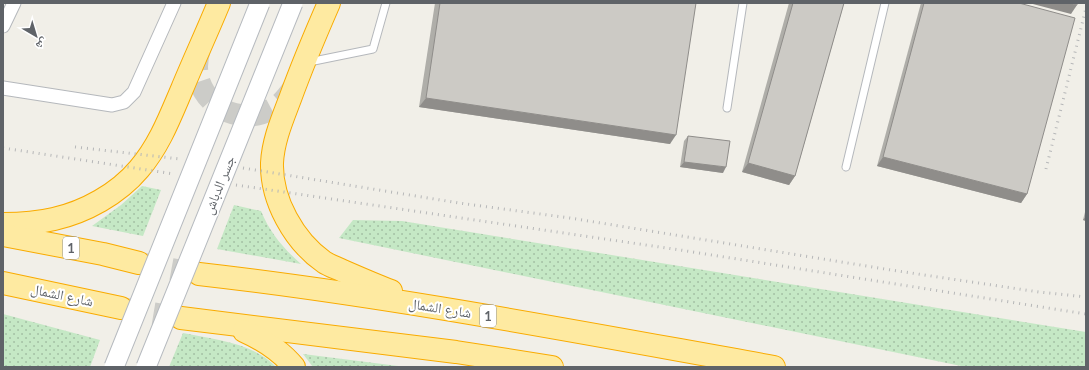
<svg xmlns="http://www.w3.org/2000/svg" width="1089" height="370" viewBox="0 0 1089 370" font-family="Lato,'Noto Naskh Arabic',sans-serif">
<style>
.grass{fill:url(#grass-dots)}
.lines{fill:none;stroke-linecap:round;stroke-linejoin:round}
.trunk-tunnel{stroke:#ccccc8;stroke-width:22;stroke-dasharray:22 11;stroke-linecap:butt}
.service-casing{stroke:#b5b8bc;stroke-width:9}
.minor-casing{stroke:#b5b8bc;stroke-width:15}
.trunk-casing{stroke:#f9ab00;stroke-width:24}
.service{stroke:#fff;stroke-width:7}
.minor{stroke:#fff;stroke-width:13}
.trunk{stroke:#feeaa1;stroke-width:22}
.rail{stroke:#b6b7b8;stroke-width:3;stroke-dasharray:1 5;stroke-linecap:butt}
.secondary-bridge-casing{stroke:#b6babf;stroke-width:21;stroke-linecap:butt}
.secondary-bridge{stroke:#fff;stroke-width:19}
.wall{fill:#afaea9}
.shaded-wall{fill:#8f8d8a}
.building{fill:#cccac5;stroke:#8f8d8a}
.labels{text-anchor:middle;stroke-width:4;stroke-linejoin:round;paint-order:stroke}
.shield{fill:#fff;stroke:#8f9295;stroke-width:1}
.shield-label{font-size:13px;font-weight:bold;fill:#5f6368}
.street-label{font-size:14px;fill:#5f6368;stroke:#fff}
</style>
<defs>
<pattern id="grass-dots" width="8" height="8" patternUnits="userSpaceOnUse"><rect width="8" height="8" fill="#c5e8c5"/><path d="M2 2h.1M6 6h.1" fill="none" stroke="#a3c0a4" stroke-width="1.8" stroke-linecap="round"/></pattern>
</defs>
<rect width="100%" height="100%" fill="#f1efe8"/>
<g class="grass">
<path d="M 142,186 L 161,190 L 143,236 L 92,226 L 121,205 Z"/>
<path d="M 234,205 L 261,211 C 270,233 284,249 301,264 L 217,249 Z"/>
<path d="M 353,220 L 402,221 L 1086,332 L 1086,367 L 966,367 L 339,238 Z"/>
<path d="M 3,314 L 100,340 L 90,367 L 3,367 Z"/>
<path d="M 183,333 C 215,340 252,342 276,367 L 169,367 Z"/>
<path d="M 303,354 L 406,367 L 313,367 Z"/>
</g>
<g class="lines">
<g class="trunk-tunnel">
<path d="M 200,49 C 184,96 236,134 277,106 C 284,101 290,93 295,85"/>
<path d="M 139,263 L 199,274"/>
<path d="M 121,308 L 181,318"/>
</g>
<defs>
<g id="service">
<path d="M 309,62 L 373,49 L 386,3"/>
<path d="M 727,108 L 743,3"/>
<path d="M 846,167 L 885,3"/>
</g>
<g id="minor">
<path d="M 3,26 L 14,3"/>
<path d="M 3,88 L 112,105 L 124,102 L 134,92 L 174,3"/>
</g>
<g id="trunk">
<path d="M 329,3 C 315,35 302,66 290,99 C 282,120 273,141 272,163 C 271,200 294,241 324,262 C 330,266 337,268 343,271 C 359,278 375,285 391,291"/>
<path d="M 3,224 C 20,224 37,223 54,219 C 85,212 118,194 139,169 C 159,146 170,117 182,89 C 194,60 207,32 219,3"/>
<path d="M 3,235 L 103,254 L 139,263"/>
<path d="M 199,274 C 392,296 583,333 774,367"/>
<path d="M 3,283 L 121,308"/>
<path d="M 181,318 L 456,352 L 552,367"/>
<path d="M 244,331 C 264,340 280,350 294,367"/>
</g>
</defs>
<use href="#service" class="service-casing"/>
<use href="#minor" class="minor-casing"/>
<use href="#trunk" class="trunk-casing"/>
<use href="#service" class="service"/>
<use href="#minor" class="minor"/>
<use href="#trunk" class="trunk"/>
<g class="rail">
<path d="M 75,147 L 180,159"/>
<path d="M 3,148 L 174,174"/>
<path d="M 243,168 L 459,203 L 570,218 L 891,270 L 1039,292 L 1086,297"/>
<path d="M 1046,169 L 1086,8"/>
<path d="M 236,185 L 680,250 L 1086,314"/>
</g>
<defs>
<g id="secondary-bridge">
<path d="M 114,367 L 260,3"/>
<path d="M 146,367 L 293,3"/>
</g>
</defs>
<use href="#secondary-bridge" class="secondary-bridge-casing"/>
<use href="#secondary-bridge" class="secondary-bridge"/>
</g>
<g class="wall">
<path d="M 435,3 L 696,3 L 670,144 L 419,107 Z"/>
<path d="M 789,3 L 844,3 L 795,176 L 789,185 L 742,172 Z"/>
<path d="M 921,3 L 1019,3 L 1027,194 L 1021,203 L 877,166 Z"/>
<path d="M 688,136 L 723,173 L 680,167 L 684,141 Z"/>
<path d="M 1086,208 L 1086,221 L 1083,220 Z"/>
</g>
<g class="shaded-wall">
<path d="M 1029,3 L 1069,3 L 1077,5 L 1071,14 Z"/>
<path d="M 426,98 L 676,135 L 670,144 L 419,107 Z"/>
<path d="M 883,157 L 1027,194 L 1021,203 L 877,166 Z"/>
<path d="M 684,162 L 726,167 L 723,173 L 680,167 Z"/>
<path d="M 748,163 L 795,176 L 789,185 L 742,172 Z"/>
<path d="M 1086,216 L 1086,221 L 1083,220 Z"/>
</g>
<g class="building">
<path d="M 440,3 L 696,3 L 676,135 L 426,98 Z"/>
<path d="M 793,3 L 844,3 L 795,176 L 748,163 Z"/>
<path d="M 924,3 L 1019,3 L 1075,18 L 1027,194 L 883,157 Z"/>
<path d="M 1069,3 L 1077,3 L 1077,5 Z"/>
<path d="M 688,136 L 730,141 L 726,167 L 684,162 Z"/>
</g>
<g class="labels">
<g class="shield">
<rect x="63" y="237" width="16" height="22" rx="3"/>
<rect x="480" y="305" width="16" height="22" rx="3"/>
</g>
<g class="shield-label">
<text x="71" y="253">1</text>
<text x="488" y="321">1</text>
</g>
<g class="street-label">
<text transform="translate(219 185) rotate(-68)" y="5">جسر الدباش</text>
<text transform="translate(62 295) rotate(12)" y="5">شارع الشمال</text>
<text transform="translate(440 308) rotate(9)" y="5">شارع الشمال</text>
</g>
</g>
<rect width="1089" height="370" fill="none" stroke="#5f6368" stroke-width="8"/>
<g transform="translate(36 36) rotate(142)" stroke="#ffffff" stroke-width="3" paint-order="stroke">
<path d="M0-3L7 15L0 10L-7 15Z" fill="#5f6368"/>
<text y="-6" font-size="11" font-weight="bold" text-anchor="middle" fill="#5f6368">ش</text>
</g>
</svg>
